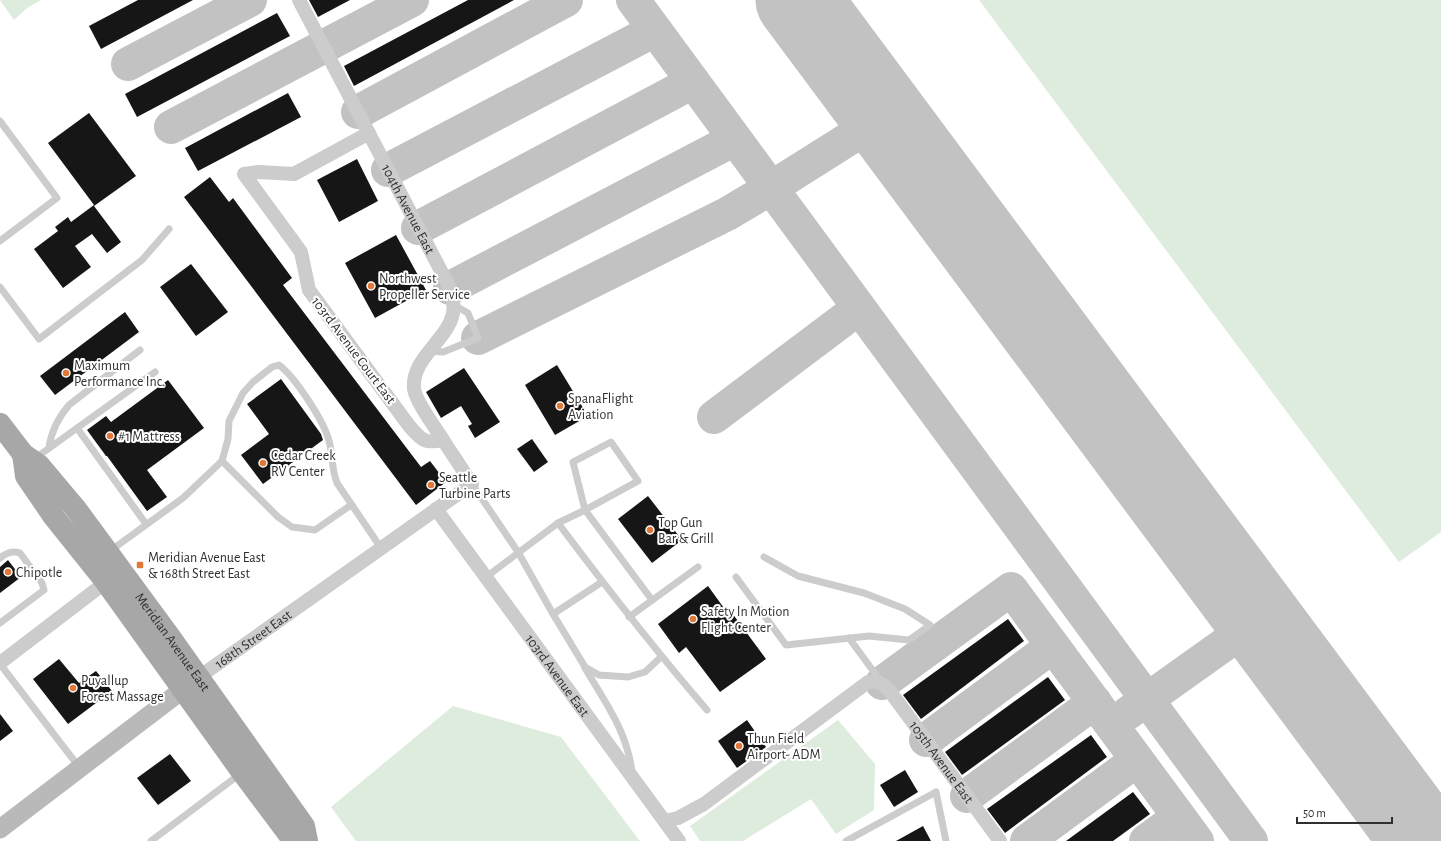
<svg xmlns="http://www.w3.org/2000/svg" width="1441" height="841" viewBox="0 0 1441 841" font-family="'Alegreya Sans',sans-serif">
<style>
.green{fill:#deecdd}
.lines{fill:none;stroke-linecap:round;stroke-linejoin:round}
.taxiway{stroke:#c2c2c2;stroke-width:34}
.runway{stroke:#c2c2c2;stroke-width:85}
.building{fill:#161616}
.lane{stroke:#ccc;stroke-width:7}
.street{stroke:#ccc;stroke-width:14}
.secondary{stroke:#b9b9b9;stroke-width:19}
.primary{stroke:#a7a7a7;stroke-width:22}
.poi-dot{fill:#e07837;stroke:#fff;stroke-width:1.5}
.labels{text-anchor:middle;stroke-width:4;stroke-linejoin:round;paint-order:stroke}
.street-label{font-size:14px;fill:#2f2f2f;stroke:#fff}
.poi-label{font-size:14px;fill:#2f2f2f;stroke:#fff;text-anchor:start}
</style>
<rect width="100%" height="100%" fill="#fff"/>
<g class="green">
<path d="M 0,0 L 41,0 L 27,8 L 14,20 Z"/>
<path d="M 979,0 L 1441,0 L 1441,532 L 1399,562 Z"/>
<path d="M 453,706 L 561,737 L 640,841 L 356,841 L 331,807 Z"/>
<path d="M 838,720 L 875,764 L 874,810 L 836,834 L 811,799 L 743,841 L 700,841 L 690,826 Z"/>
</g>
<g class="lines">
<g class="taxiway">
<path d="M 633,0 L 1251,841"/>
<path d="M 128,64 L 250,0"/>
<path d="M 358,112 L 566,0"/>
<path d="M 171,127 L 412,0"/>
<path d="M 388,170 L 655,30"/>
<path d="M 418,228 L 693,82"/>
<path d="M 450,288 L 735,139"/>
<path d="M 478,338 L 727,214 L 771,188 L 885,116"/>
<path d="M 714,417 L 859,308"/>
<path d="M 882,683 L 1011,589 L 1197,841"/>
<path d="M 1128,713 L 1260,619"/>
<path d="M 926,740 L 1053,646"/>
<path d="M 967,796 L 1095,702"/>
<path d="M 1027,841 L 1137,760"/>
<path d="M 1146,841 L 1179,817"/>
</g>
<path class="runway" d="M 798,0 L 1424,841"/>
</g>
<g class="building">
<path d="M 138,0 L 193,0 L 101,49 L 89,26 Z"/>
<path d="M 309,0 L 350,0 L 318,17 Z"/>
<path d="M 468,0 L 514,0 L 354,86 L 344,66 Z"/>
<path d="M 277,13 L 290,36 L 137,117 L 125,94 Z"/>
<path d="M 288,93 L 301,117 L 198,171 L 185,148 Z"/>
<path d="M 89,113 L 136,176 L 94,206 L 121,242 L 107,253 L 92,234 L 75,246 L 91,267 L 63,288 L 34,249 L 58,231 L 55,227 L 68,217 L 71,222 L 94,205 L 48,143 Z"/>
<path d="M 357,159 L 378,201 L 339,222 L 317,180 Z"/>
<path d="M 210,177 L 229,202 L 233,198 L 292,278 L 283,285 L 421,467 L 430,461 L 446,482 L 416,505 L 184,197 Z"/>
<path d="M 396,235 L 426,290 L 375,318 L 345,263 Z"/>
<path d="M 191,264 L 228,312 L 196,336 L 160,287 Z"/>
<path d="M 125,312 L 139,332 L 55,395 L 40,376 Z"/>
<path d="M 557,365 L 588,416 L 555,435 L 525,385 Z"/>
<path d="M 464,368 L 500,422 L 475,438 L 468,426 L 472,424 L 461,406 L 441,418 L 426,392 Z"/>
<path d="M 281,379 L 321,434 L 323,440 L 263,484 L 241,455 L 269,434 L 247,404 Z"/>
<path d="M 168,380 L 204,428 L 147,470 L 167,497 L 147,511 L 107,456 L 106,456 L 87,430 L 106,416 L 111,422 Z"/>
<path d="M 532,439 L 548,462 L 534,472 L 517,449 Z"/>
<path d="M 648,496 L 682,540 L 652,563 L 618,519 Z"/>
<path d="M 8,560 L 21,577 L 0,593 L 0,567 Z"/>
<path d="M 708,586 L 729,615 L 732,613 L 766,659 L 720,692 L 686,647 L 679,653 L 658,624 Z"/>
<path d="M 1008,619 L 1024,641 L 921,719 L 903,695 Z"/>
<path d="M 59,659 L 79,683 L 96,671 L 112,691 L 68,724 L 33,679 Z"/>
<path d="M 1048,677 L 1065,700 L 962,775 L 945,752 Z"/>
<path d="M 0,714 L 13,731 L 0,741 Z"/>
<path d="M 747,720 L 766,747 L 737,768 L 718,741 Z"/>
<path d="M 1091,735 L 1107,757 L 1005,833 L 987,809 Z"/>
<path d="M 170,754 L 191,781 L 158,805 L 137,778 Z"/>
<path d="M 905,770 L 918,792 L 894,807 L 880,785 Z"/>
<path d="M 1133,792 L 1150,814 L 1113,841 L 1066,841 Z"/>
<path d="M 923,826 L 931,841 L 896,841 Z"/>
</g>
<g class="lines">
<g class="lane">
<path d="M 0,121 L 57,198 L 0,241"/>
<path d="M 0,287 L 39,339 L 142,260 L 169,229"/>
<path d="M 430,351 L 443,352 L 478,338 L 468,313 L 454,305"/>
<path d="M 77,428 L 146,524"/>
<path d="M 49,448 C 51,431 58,418 69,405 L 140,350"/>
<path d="M 34,459 L 155,372"/>
<path d="M 222,461 L 278,517 L 292,527 L 315,530 L 351,505"/>
<path d="M 472,484 L 518,552 L 553,614 L 602,582"/>
<path d="M 558,523 C 606,587 655,650 707,710"/>
<path d="M 110,551 L 183,498 L 222,461 L 228,439 L 229,421 L 243,393 L 253,382 L 272,367 L 279,365 C 295,377 324,421 329,441 C 333,455 331,467 337,483 L 381,548"/>
<path d="M 0,558 C 6,553 12,550 20,553 L 42,583 L 44,590 L 0,623"/>
<path d="M 486,577 L 558,523 L 585,510 L 573,462 L 611,442 L 638,481 L 585,510 L 652,600"/>
<path d="M 736,577 L 786,645 L 869,636 L 909,640 L 930,625 L 905,609 L 864,593 L 798,576 L 764,557"/>
<path d="M 553,614 L 585,667 L 599,675 L 628,677 L 645,672 L 661,657"/>
<path d="M 629,617 L 698,567"/>
<path d="M 849,638 L 882,683"/>
<path d="M 0,664 L 79,767"/>
<path d="M 585,668 C 605,702 627,731 632,772"/>
<path d="M 151,841 L 240,774"/>
<path d="M 846,841 L 936,792 L 946,841"/>
</g>
<g class="street">
<path id="s1" d="M 299,0 L 450,288 C 452,296 455,305 453,313 C 448,340 411,358 414,389 C 416,402 435,427 443,440"/>
<path id="s2" d="M 436,509 L 679,841"/>
<path d="M 0,663 L 106,582"/>
<path id="s3" d="M 199,677 L 472,484 L 443,440 C 424,444 422,440 410,427 L 309,290 L 301,252 L 244,174 L 259,172 L 294,174 L 369,133"/>
<path id="s4" d="M 665,821 L 678,818 L 704,804 L 868,682 C 878,681 882,683 889,690 L 1000,841"/>
</g>
<path class="secondary" d="M 0,829 L 194,681"/>
<g class="primary">
<path id="s5" d="M 0,424 L 23,454 L 39,465 L 76,509 L 170,637 L 304,826 L 307,841"/>
<path d="M 23,454 L 26,476 L 54,517 L 106,582 L 242,772 L 290,836 L 300,841"/>
</g>
</g>
<g class="poi-dot">
<circle cx="371" cy="286" r="4"/>
<circle cx="66" cy="373" r="4"/>
<circle cx="560" cy="406" r="4"/>
<circle cx="110" cy="436" r="4"/>
<circle cx="263" cy="463" r="4"/>
<circle cx="431" cy="485" r="4"/>
<circle cx="650" cy="530" r="4"/>
<rect x="136" y="561" width="8" height="8" rx="2"/>
<circle cx="8" cy="572" r="4"/>
<circle cx="693" cy="619" r="4"/>
<circle cx="73" cy="688" r="4"/>
<circle cx="739" cy="746" r="4"/>
</g>
<g class="labels">
<g class="street-label">
<text dy="5" stroke="none"><textPath href="#s1" startOffset="236">104th Avenue East</textPath></text>
<text transform="translate(354 350) rotate(53)" y="5">103rd Avenue Court East</text>
<text dy="5" stroke="none"><textPath href="#s3" startOffset="66">168th Street East</textPath></text>
<text dy="5" stroke="none"><textPath href="#s5" startOffset="279">Meridian Avenue East</textPath></text>
<text dy="5" stroke="none"><textPath href="#s2" startOffset="206">103rd Avenue East</textPath></text>
<text dy="5" stroke="none"><textPath href="#s4" startOffset="360">105th Avenue East</textPath></text>
</g>
<g class="poi-label">
<text x="379" y="283">Northwest<tspan x="379" dy="16">Propeller Service</tspan></text>
<text x="74" y="370">Maximum<tspan x="74" dy="16">Performance Inc.</tspan></text>
<text x="568" y="403">SpanaFlight<tspan x="568" dy="16">Aviation</tspan></text>
<text x="118" y="441">#1 Mattress</text>
<text x="271" y="460">Cedar Creek<tspan x="271" dy="16">RV Center</tspan></text>
<text x="439" y="482">Seattle<tspan x="439" dy="16">Turbine Parts</tspan></text>
<text x="658" y="527">Top Gun<tspan x="658" dy="16">Bar &amp; Grill</tspan></text>
<text x="148" y="562">Meridian Avenue East<tspan x="148" dy="16">&amp; 168th Street East</tspan></text>
<text x="16" y="577">Chipotle</text>
<text x="701" y="616">Safety In Motion<tspan x="701" dy="16">Flight Center</tspan></text>
<text x="81" y="685">Puyallup<tspan x="81" dy="16">Forest Massage</tspan></text>
<text x="747" y="743">Thun Field<tspan x="747" dy="16">Airport- ADM</tspan></text>
</g>
</g>
<path d="M1297 817v6h95v-6" fill="none" stroke="#2f2f2f" stroke-width="2"/>
<text x="1303" y="817" font-size="12" fill="#2f2f2f" stroke="#ffffff" stroke-width="3" paint-order="stroke">50 m</text>
</svg>
